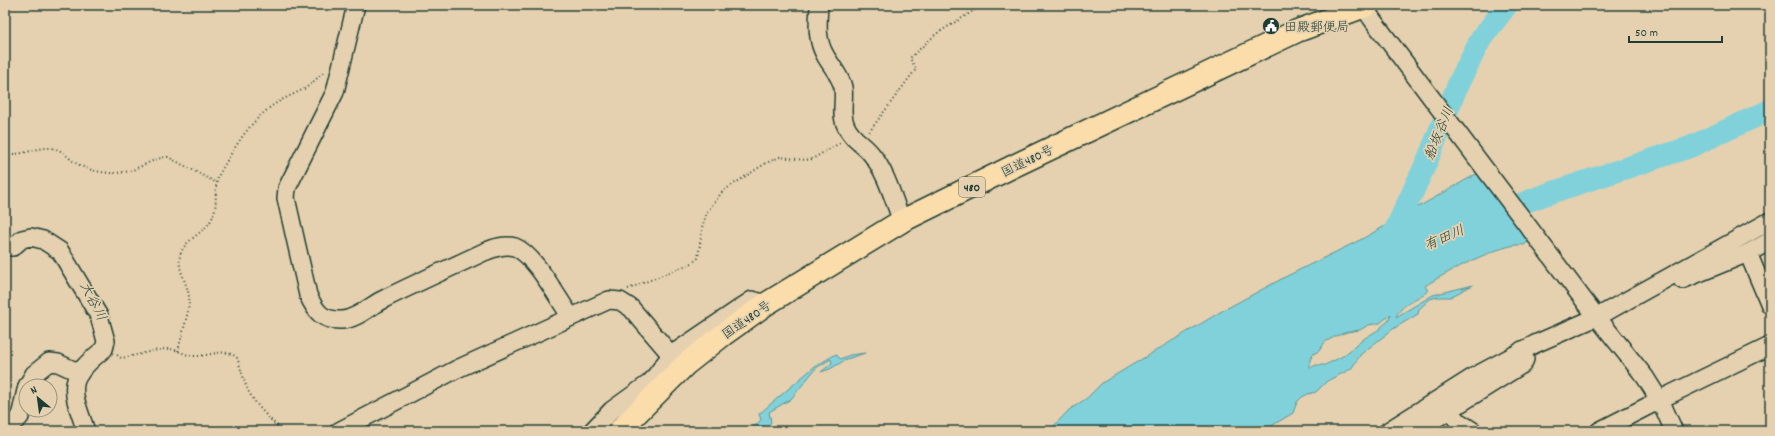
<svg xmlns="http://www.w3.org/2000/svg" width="1775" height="436" viewBox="0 0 1775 436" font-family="Dekko,'Klee One',sans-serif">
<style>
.water{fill:#81d1db;stroke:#5a9698;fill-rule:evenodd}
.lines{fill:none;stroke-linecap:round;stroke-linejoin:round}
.river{stroke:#81d1db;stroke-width:22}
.minor-casing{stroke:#1f3d34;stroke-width:20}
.highway-casing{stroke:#1f3d34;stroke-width:25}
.path{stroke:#1f3d34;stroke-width:2;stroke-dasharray:1 3;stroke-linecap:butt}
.minor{stroke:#e5d1af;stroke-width:17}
.highway{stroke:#faddab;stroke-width:22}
.labels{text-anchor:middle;stroke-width:3.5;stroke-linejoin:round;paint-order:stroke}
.shield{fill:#e5d1af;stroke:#5a6959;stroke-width:1}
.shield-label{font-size:12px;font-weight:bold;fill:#1f3d34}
.poi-label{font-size:13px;fill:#1f3d34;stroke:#e5d1af;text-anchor:start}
.street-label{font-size:13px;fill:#1f3d34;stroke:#e5d1af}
.water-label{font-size:14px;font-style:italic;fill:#24443c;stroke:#e5d1af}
</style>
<rect width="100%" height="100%" fill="#e5d1af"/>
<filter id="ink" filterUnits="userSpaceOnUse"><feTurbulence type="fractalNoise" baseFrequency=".025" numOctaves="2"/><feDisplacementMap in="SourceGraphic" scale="8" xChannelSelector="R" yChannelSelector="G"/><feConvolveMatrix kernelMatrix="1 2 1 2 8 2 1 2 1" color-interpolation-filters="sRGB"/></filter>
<g filter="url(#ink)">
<g class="water">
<path d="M 1485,169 L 1536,236 L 1524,245 C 1505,241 1441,275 1425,286 L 1428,291 C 1417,299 1400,305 1396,317 L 1433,295 L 1473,285 L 1450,297 L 1437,297 L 1430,299 L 1419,309 L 1418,314 L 1393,329 L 1361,354 L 1351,369 L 1327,381 L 1316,392 L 1308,394 L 1302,397 L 1297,402 L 1293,413 L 1263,431 L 1049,431 L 1069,410 L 1087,398 L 1102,383 L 1222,311 L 1287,276 L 1362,239 ZM 1391,314 L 1389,320 L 1378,330 L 1365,338 L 1343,356 L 1325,365 L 1316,365 L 1310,368 L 1310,360 L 1313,354 L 1319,351 L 1325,342 L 1336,336 L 1347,332 L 1360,330 L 1368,325 L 1380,323 Z"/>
<path d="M 865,353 L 847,359 L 830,369 L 821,372 L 832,363 L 831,359 L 816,368 L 791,399 L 769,412 L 771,422 L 766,431 L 749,431 L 761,420 L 759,414 L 814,367 L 836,354 L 840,359 L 850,355 Z"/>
</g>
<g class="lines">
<g class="river">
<path d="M 1494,214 L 1547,194 L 1690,147 L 1770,110"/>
<path d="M 1389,243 L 1428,159 L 1459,82 L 1481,39 L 1507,5"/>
</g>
<defs>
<g id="minor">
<path d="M 356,5 L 335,92 L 287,188 L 286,198 L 308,295 C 316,312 322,321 342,320 C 357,319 370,306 382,300 C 416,283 450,268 484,252 C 494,248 505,244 515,247 C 535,255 558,299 571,317"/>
<path d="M 819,5 C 818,23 816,39 825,55 C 831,66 840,75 843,87 C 845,100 840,115 846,126 C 851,139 864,144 872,155 C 887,174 893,199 902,221"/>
<path d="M 1364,7 L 1372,19 L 1589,307 L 1645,377 L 1662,404 L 1674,431"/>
<path d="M 5,247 L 13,247 L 22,239 L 31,237 L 43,240 L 60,251 L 99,316 L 106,341 L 104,349 C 65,380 71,388 86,431"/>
<path d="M 1748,253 L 1770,241"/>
<path d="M 1682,280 L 1748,253 L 1770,305"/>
<path d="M 671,355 L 752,300 L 766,304"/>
<path d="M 27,386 L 34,374 L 49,362 L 58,363 L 80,373"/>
<path d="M 1667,396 L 1770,346"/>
<path d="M 1449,411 L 1459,422 L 1473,431"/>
<path d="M 5,429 L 20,417 L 26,390"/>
<path d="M 339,431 L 457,369 L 609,300 L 620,301 L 631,308 L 671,355 L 651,382 L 655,394"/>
<path d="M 592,431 L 612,410 L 651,382"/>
<path d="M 1388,431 L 1475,376 L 1535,344 L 1597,317 L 1770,221"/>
<path d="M 1416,431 L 1523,364 L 1525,359 L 1522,350"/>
<path d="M 1599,431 L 1652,404"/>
</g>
<path id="highway" d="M 619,431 L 686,364 L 724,334 L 766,304 L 902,221 L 1018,164 L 1297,31 L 1368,5"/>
</defs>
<use href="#minor" class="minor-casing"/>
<use href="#highway" class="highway-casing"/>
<g class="path">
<path d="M 869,132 L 916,69 L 910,58 L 936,34 L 983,5"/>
<path d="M 5,153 C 21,157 35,147 51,148 C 62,149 66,156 74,162 C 88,171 108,175 125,172 C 140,169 152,158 168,157 L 215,182"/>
<path d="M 628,289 L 692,263 L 698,258 L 703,224 L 707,212 L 723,191 L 766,163 L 780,157 L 805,160 L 812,159 L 840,143"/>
<path d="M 178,351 C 181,337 190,311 189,297 C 188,284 177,270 180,256 C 183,241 202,234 210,222 C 221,204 211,190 220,173 C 233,150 246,127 267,110 C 278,100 291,96 304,89 C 311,85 318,77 325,71"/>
<path d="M 117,355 L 121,358 C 136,356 152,350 166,349 C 177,348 184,356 196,356 C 210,356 226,347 237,358 C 241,368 243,379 247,388 C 252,401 272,423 284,431"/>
</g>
<use href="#minor" class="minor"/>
<use href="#highway" class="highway"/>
</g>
</g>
<defs>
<symbol id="civic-disc" viewBox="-11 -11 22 22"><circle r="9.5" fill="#1f3d34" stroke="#e5d1af"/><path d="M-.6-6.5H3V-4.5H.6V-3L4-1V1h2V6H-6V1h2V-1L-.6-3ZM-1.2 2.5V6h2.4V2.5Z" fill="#fff"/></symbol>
</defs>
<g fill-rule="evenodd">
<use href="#civic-disc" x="1261" y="16" width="20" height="20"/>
</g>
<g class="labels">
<rect class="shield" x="959" y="177" width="26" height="20" rx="3"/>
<g class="shield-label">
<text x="972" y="191">480</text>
</g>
<g class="poi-label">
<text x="1284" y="31">田殿郵便局</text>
</g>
<g class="street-label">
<text transform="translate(1027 160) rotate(-26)" y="5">国道480号</text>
<text transform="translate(746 319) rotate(-35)" y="5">国道480号</text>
</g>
<g class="water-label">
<text transform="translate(1438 133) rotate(-68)" y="5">船坂谷川</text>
<text transform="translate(1444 237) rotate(-24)" y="5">有田川</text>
<text transform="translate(94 301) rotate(63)" y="5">大谷川</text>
</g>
</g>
<rect width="1775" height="436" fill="none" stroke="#e5d1af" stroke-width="20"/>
<rect x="10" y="10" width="1755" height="416" fill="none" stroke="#1f3d34" stroke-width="1.5" filter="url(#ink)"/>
<g transform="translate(38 398) rotate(331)"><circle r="19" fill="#e5d1af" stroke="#96967e"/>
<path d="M0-3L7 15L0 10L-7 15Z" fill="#1f3d34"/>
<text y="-6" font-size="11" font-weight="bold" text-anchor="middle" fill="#1f3d34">N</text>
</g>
<path d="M1629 36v6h93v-6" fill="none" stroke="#1f3d34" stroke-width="2"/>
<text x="1635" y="36" font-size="12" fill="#1f3d34" stroke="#e5d1af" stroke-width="3" paint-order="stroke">50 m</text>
</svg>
